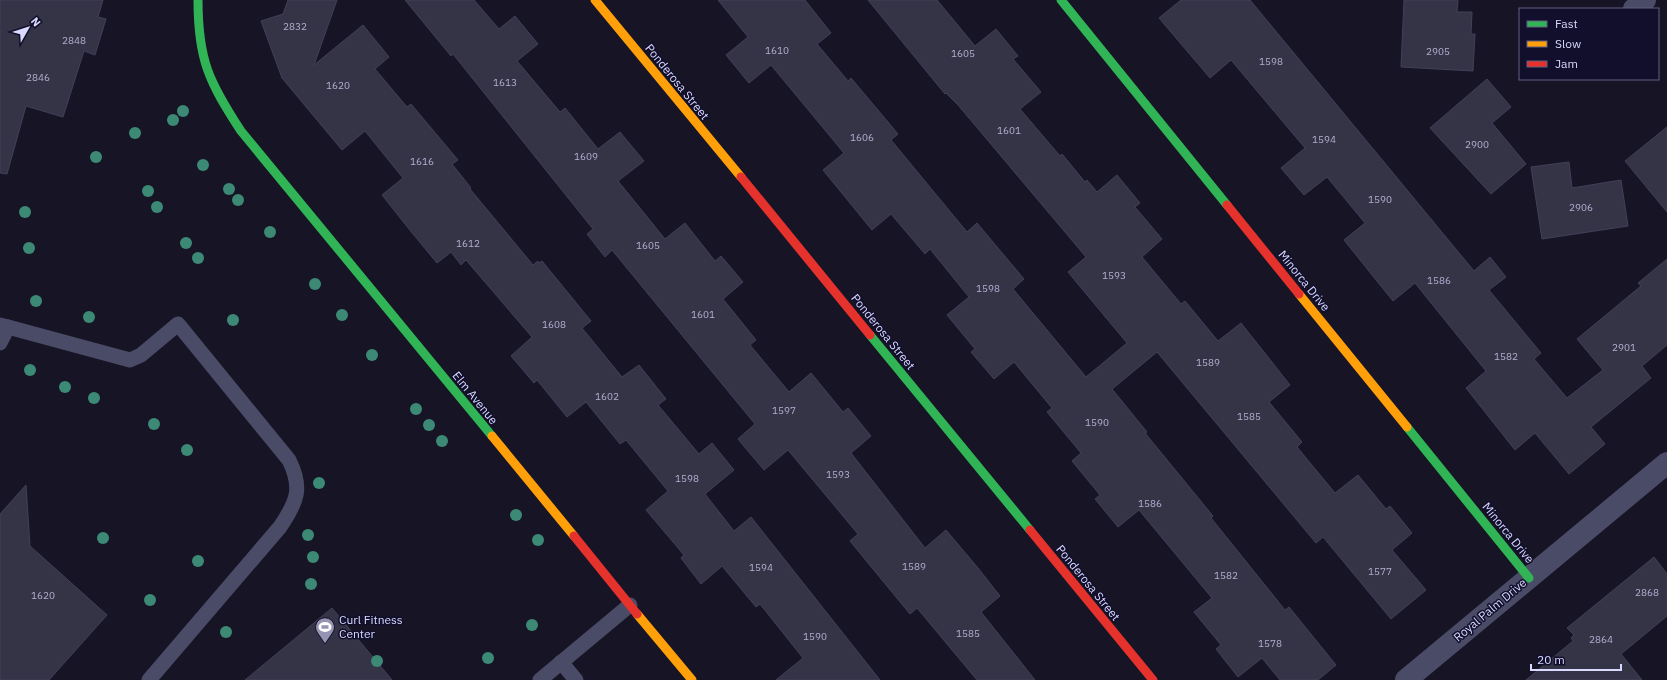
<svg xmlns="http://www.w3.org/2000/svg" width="1667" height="680" viewBox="0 0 1667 680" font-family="'IBM Plex Sans',sans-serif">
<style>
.building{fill:#353346;stroke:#424058}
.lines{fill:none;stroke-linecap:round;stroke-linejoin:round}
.lane{stroke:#4a4b66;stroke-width:15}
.street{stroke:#4a4b66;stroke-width:22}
.fast{stroke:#30b455;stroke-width:9}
.slow{stroke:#ff9f0a;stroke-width:9}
.jam{stroke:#e5322d;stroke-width:9}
.tree{fill:#3c8a76}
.labels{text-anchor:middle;stroke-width:3;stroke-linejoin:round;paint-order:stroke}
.number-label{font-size:10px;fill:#b1b0d1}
.street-label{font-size:12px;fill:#dad9ff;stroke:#110f2b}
.poi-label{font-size:12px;fill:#dad9ff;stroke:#110f2b;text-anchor:start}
</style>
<rect width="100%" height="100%" fill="#171525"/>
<g class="building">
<path d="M 0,0 L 103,0 L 98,17 L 106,19 L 95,55 L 84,51 L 63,117 L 26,106 L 7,174 L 0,173 Z"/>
<path d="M 288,0 L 337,0 L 314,65 L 363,25 L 389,57 L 375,69 L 407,107 L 411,104 L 458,160 L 452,164 L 471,188 L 470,189 L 533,265 L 538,261 L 539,263 L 542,261 L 591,321 L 582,328 L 622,377 L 639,365 L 666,399 L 658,405 L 699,454 L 712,443 L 734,470 L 705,494 L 734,531 L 751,517 L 880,680 L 776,680 L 803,658 L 760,604 L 756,607 L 722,566 L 701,584 L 681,558 L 684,555 L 646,510 L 668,491 L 626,440 L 620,444 L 586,402 L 567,417 L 537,380 L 534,383 L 511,356 L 532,337 L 466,260 L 461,265 L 451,252 L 437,263 L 413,234 L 382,195 L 403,178 L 365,131 L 342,150 L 282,78 L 261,21 L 283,14 Z"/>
<path d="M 405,0 L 474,0 L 499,29 L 515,16 L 538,44 L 517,61 L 560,112 L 565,108 L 598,149 L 620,132 L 644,161 L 618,181 L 665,239 L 685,223 L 715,261 L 721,256 L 743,282 L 723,299 L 756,340 L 750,345 L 789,392 L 811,373 L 843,412 L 848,408 L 871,436 L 851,453 L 925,548 L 946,530 L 978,568 L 1000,596 L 981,612 L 1035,680 L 977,680 L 917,608 L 910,614 L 850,541 L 858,534 L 788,450 L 764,470 L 738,439 L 755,424 L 612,250 L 605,257 L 587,234 L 593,229 L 453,54 L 451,56 Z"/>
<path d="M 718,0 L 805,0 L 831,33 L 817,44 L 848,81 L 851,78 L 898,134 L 891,140 L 967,232 L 977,223 L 1024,279 L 1013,289 L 1086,377 L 1127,343 L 1068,272 L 1086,257 L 958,105 L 946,93 L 945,94 L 868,0 L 937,0 L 975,46 L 996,29 L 1018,56 L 1013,59 L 1041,92 L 1020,109 L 1060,156 L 1062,154 L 1085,182 L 1087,180 L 1097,192 L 1117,175 L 1140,203 L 1135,207 L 1162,239 L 1142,257 L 1181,304 L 1185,301 L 1218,341 L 1241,323 L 1290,385 L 1269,402 L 1302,442 L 1297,447 L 1335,493 L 1358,475 L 1386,509 L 1390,506 L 1412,533 L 1392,550 L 1426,590 L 1391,619 L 1323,537 L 1316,543 L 1157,352 L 1112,389 L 1147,432 L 1145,433 L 1213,516 L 1211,518 L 1285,610 L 1289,607 L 1336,665 L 1318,680 L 1280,680 L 1262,658 L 1238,677 L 1216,649 L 1221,645 L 1194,612 L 1212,598 L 1139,510 L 1118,527 L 1095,499 L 1100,495 L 1072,461 L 1081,453 L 1047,412 L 1052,408 L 1014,362 L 994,379 L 971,352 L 975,349 L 947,315 L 969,297 L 930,249 L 925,254 L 891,214 L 872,230 L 823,170 L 844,153 L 771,65 L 749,83 L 726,55 L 748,37 Z"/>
<path d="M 1181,0 L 1250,0 L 1474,271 L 1490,257 L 1506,277 L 1489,290 L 1541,353 L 1534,359 L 1567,398 L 1603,370 L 1577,339 L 1641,286 L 1638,283 L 1667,259 L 1667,345 L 1642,366 L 1651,378 L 1591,427 L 1605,444 L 1569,474 L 1535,433 L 1515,450 L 1466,388 L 1486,371 L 1415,283 L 1393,301 L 1344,240 L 1365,223 L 1327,177 L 1304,195 L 1281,168 L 1305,148 L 1231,60 L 1210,78 L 1159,18 Z"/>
<path d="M 1404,0 L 1458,0 L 1457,12 L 1472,12 L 1471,34 L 1475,34 L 1473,71 L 1401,67 Z"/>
<path d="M 1487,79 L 1511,107 L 1492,123 L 1526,164 L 1491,194 L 1430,128 Z"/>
<path d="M 1667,127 L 1667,212 L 1625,161 Z"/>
<path d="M 1569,162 L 1572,188 L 1621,180 L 1628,226 L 1542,239 L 1531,167 Z"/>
<path d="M 26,485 L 30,546 L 107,615 L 49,680 L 0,680 L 0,514 Z"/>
<path d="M 1654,557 L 1667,574 L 1667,616 L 1621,654 L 1642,680 L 1526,680 L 1573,641 L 1571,638 L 1574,635 L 1567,628 Z"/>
<path d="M 332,608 L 392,680 L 245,680 Z"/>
</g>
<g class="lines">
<g class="lane">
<path d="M 0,325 L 8,327 L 0,343"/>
<path d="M 8,327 L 130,360 L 141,355 L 178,324 L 289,460 C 303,488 297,502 280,527 L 149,680"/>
<path d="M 561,662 L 576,680"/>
<path d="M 540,680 L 630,605"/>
</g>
<g class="street">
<path d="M 1634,9 L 1645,0"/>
<path d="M 1406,680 L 1667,463"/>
</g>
<g class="fast">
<path d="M 198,0 C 198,60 209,82 241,131 L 492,436"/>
<path d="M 1061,0 L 1227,205"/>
<path d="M 870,335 L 1030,530"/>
<path d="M 1407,427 L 1529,578"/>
</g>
<g class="slow">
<path d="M 595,0 L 741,177"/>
<path d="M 1299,294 L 1407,427"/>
<path d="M 492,436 L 574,536"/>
<path d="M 637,614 L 692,680"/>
</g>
<g class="jam">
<path d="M 741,177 L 870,335"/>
<path d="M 1227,205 L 1299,294"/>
<path d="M 1030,530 L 1153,680"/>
<path d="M 574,536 L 637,614"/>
</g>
</g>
<g class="tree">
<circle cx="183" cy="111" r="6"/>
<circle cx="173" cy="120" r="6"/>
<circle cx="135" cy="133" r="6"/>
<circle cx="96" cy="157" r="6"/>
<circle cx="203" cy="165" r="6"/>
<circle cx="229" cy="189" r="6"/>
<circle cx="148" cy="191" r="6"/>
<circle cx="238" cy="200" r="6"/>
<circle cx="157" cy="207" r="6"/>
<circle cx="25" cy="212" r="6"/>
<circle cx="270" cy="232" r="6"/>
<circle cx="186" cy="243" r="6"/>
<circle cx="29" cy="248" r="6"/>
<circle cx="198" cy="258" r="6"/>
<circle cx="315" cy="284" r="6"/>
<circle cx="36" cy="301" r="6"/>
<circle cx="342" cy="315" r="6"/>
<circle cx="89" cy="317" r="6"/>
<circle cx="233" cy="320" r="6"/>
<circle cx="372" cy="355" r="6"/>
<circle cx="30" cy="370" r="6"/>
<circle cx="65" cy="387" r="6"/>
<circle cx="94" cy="398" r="6"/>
<circle cx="416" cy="409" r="6"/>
<circle cx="154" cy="424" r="6"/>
<circle cx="429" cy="425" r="6"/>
<circle cx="442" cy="441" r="6"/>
<circle cx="187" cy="450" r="6"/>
<circle cx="319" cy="483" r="6"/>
<circle cx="516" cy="515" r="6"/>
<circle cx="308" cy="535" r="6"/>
<circle cx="103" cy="538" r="6"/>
<circle cx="538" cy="540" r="6"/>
<circle cx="313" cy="557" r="6"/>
<circle cx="198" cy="561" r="6"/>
<circle cx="311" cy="584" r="6"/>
<circle cx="150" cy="600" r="6"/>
<circle cx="532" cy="625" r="6"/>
<circle cx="226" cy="632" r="6"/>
<circle cx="488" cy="658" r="6"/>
<circle cx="377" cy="661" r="6"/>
</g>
<defs>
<symbol id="stadium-pin" viewBox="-11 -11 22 30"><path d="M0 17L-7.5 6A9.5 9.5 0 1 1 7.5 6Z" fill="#9694b3" stroke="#110f2b"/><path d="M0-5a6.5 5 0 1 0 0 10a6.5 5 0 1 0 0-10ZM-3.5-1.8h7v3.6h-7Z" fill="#fff"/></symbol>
</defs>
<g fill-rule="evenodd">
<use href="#stadium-pin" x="314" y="616" width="22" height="30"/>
</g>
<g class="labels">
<g class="number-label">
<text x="295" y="30">2832</text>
<text x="74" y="44">2848</text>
<text x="777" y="54">1610</text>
<text x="1438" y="55">2905</text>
<text x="963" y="57">1605</text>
<text x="1271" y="65">1598</text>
<text x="38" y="81">2846</text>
<text x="505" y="86">1613</text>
<text x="338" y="89">1620</text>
<text x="1009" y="134">1601</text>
<text x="862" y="141">1606</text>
<text x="1324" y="143">1594</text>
<text x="1477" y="148">2900</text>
<text x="586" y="160">1609</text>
<text x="422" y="165">1616</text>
<text x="1380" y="203">1590</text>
<text x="1581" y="211">2906</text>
<text x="468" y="247">1612</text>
<text x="648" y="249">1605</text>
<text x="1114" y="279">1593</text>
<text x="1439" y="284">1586</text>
<text x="988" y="292">1598</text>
<text x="703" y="318">1601</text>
<text x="554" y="328">1608</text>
<text x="1624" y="351">2901</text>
<text x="1506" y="360">1582</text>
<text x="1208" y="366">1589</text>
<text x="607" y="400">1602</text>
<text x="784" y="414">1597</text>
<text x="1249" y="420">1585</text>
<text x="1097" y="426">1590</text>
<text x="838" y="478">1593</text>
<text x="687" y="482">1598</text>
<text x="1150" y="507">1586</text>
<text x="914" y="570">1589</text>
<text x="761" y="571">1594</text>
<text x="1380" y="575">1577</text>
<text x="1226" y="579">1582</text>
<text x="1647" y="596">2868</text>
<text x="43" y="599">1620</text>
<text x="968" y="637">1585</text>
<text x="815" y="640">1590</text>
<text x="1601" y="643">2864</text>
<text x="1270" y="647">1578</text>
</g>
<g class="street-label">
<text transform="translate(677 82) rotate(51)" y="4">Ponderosa Street</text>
<text transform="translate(1304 281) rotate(51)" y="4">Minorca Drive</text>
<text transform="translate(883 332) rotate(51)" y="4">Ponderosa Street</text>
<text transform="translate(475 398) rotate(51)" y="4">Elm Avenue</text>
<text transform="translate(1508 533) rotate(51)" y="4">Minorca Drive</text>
<text transform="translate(1088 583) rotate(51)" y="4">Ponderosa Street</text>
<text transform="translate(1490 610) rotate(-40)" y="4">Royal Palm Drive</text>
</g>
<g class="poi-label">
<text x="339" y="624">Curl Fitness<tspan x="339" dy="14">Center</tspan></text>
</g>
</g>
<rect x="1519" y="8" width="140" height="72" fill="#110f2b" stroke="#616080"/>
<rect x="1527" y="21" width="20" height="6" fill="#30b455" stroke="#616080"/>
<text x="1555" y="28" font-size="12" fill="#dad9ff">Fast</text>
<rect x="1527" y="41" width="20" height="6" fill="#ff9f0a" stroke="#616080"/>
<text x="1555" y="48" font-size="12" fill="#dad9ff">Slow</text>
<rect x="1527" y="61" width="20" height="6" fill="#e5322d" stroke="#616080"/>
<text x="1555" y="68" font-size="12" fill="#dad9ff">Jam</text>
<g transform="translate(28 28) rotate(51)" stroke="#110f2b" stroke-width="3" paint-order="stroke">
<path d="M0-3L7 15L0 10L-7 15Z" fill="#dad9ff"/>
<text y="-6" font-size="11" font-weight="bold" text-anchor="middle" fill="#dad9ff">N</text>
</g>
<path d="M1531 664v6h90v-6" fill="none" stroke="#dad9ff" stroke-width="2"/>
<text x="1537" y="664" font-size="12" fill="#dad9ff" stroke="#110f2b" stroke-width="3" paint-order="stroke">20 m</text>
</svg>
